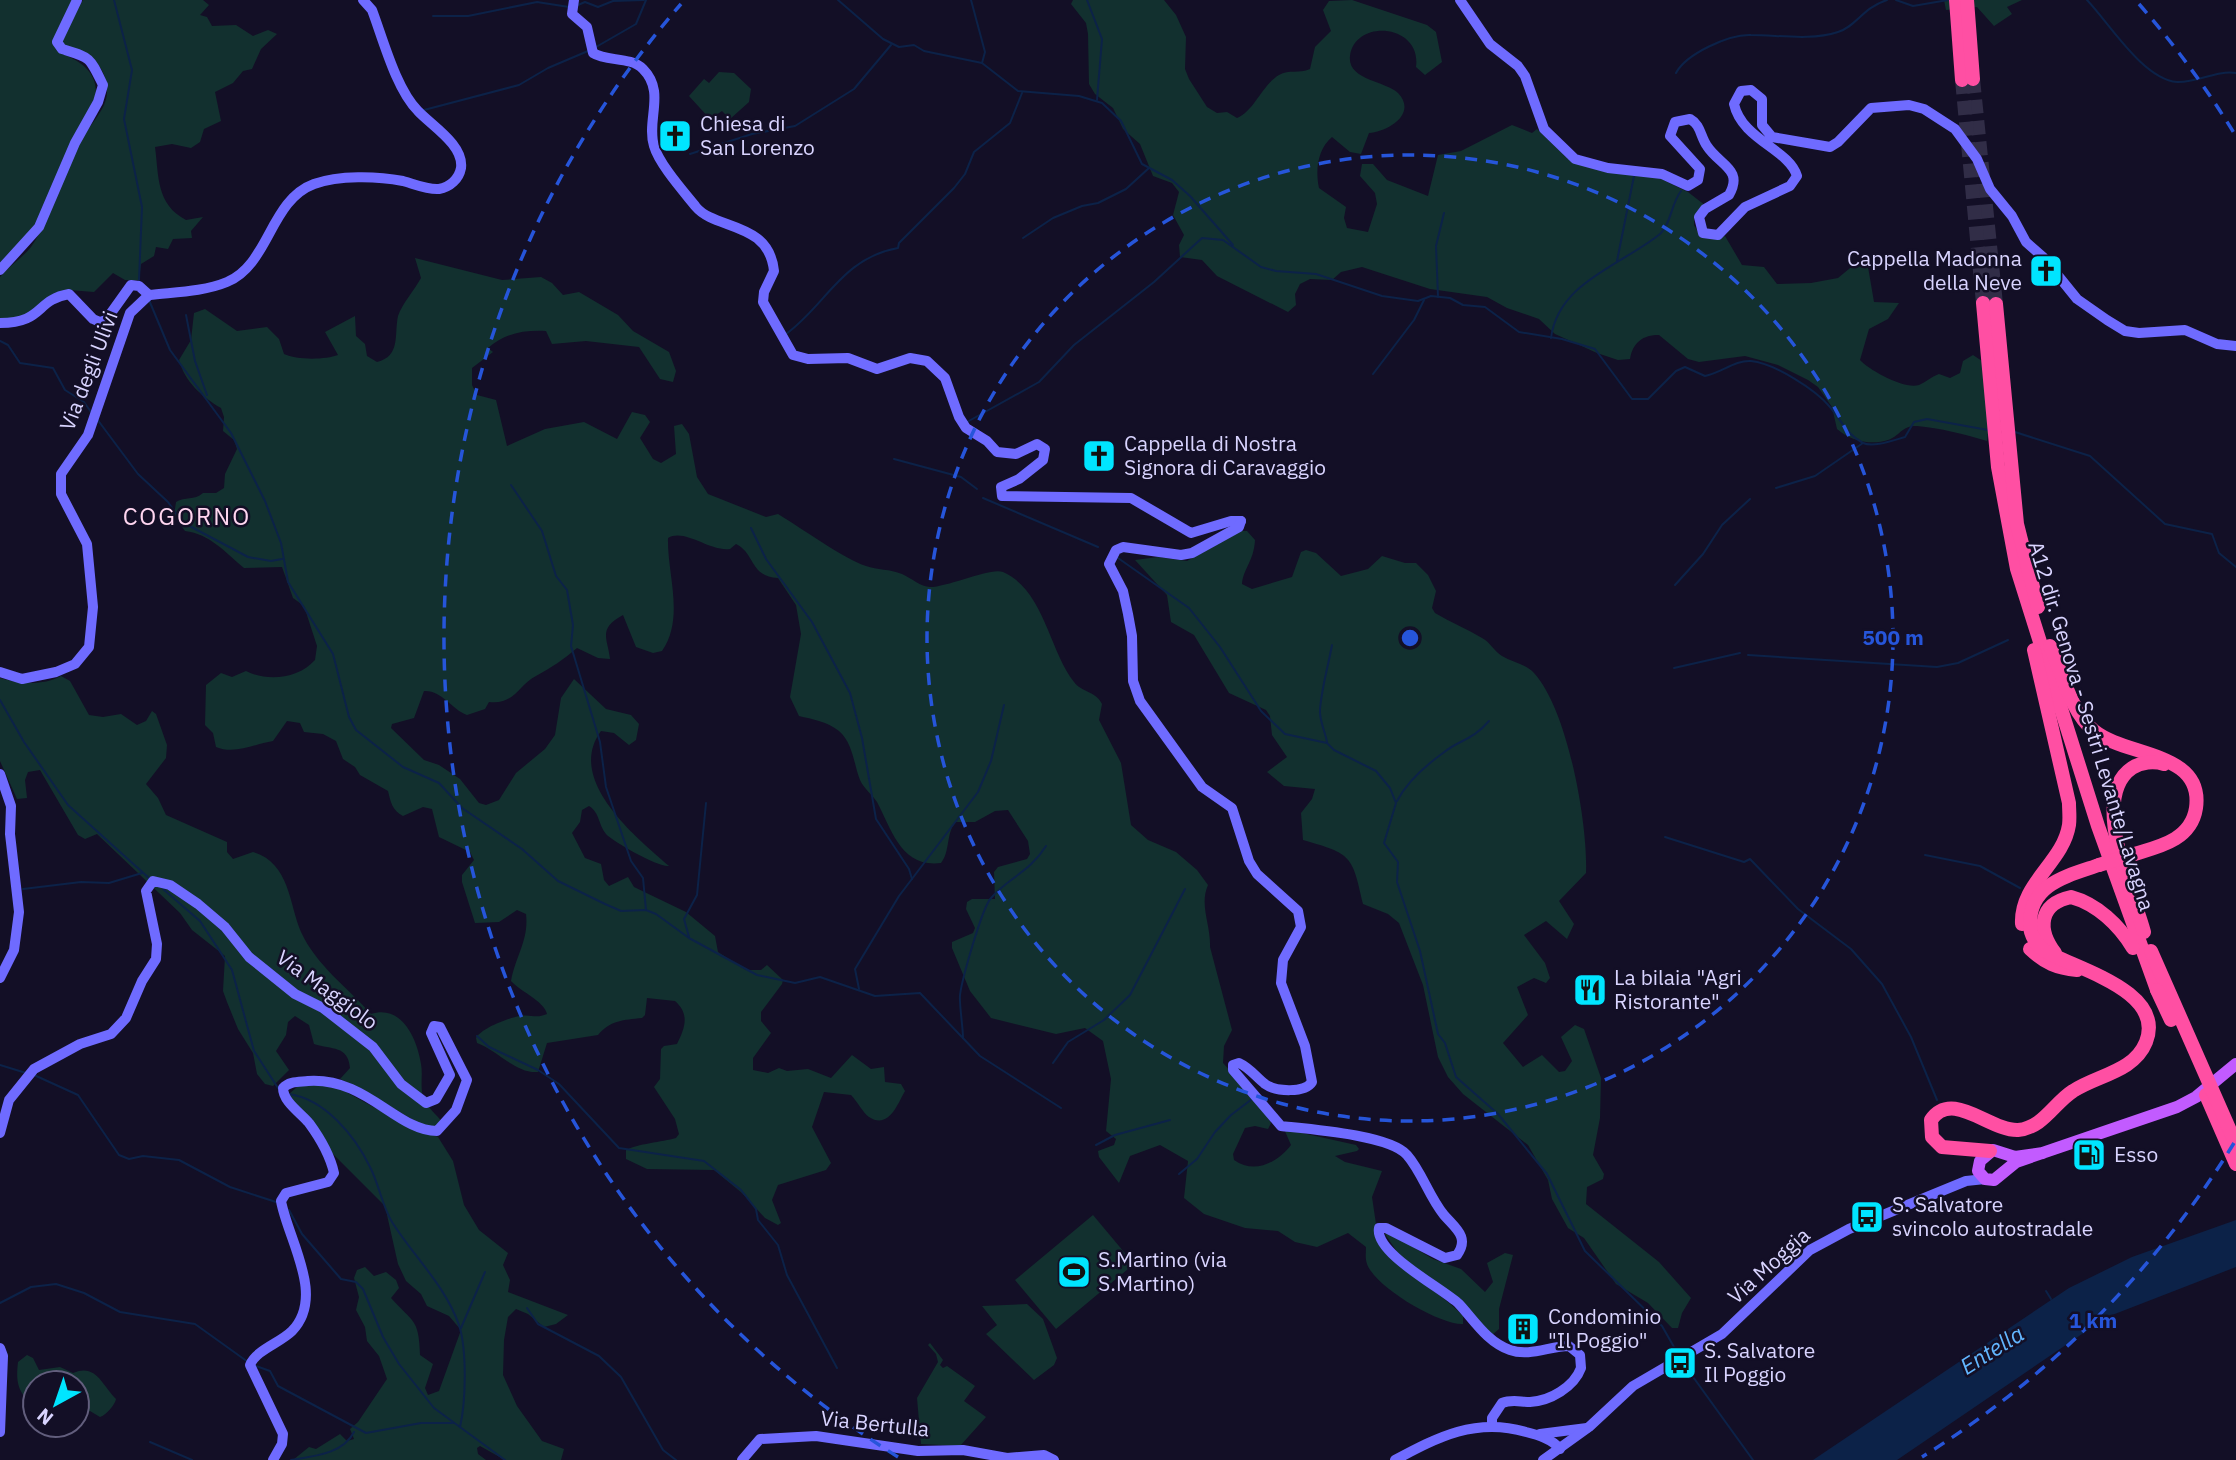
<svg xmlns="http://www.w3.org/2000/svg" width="2236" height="1460" viewBox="0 0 2236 1460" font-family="'IBM Plex Sans',sans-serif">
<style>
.green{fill:#12302f}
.water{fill:#0c2248}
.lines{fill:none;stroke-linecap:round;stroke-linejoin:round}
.stream{stroke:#0c2248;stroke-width:2}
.highway-tunnel{stroke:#312d47;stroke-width:14;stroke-dasharray:14 7;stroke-linecap:butt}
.secondary{stroke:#6f6bff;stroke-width:10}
.primary{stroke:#c25bff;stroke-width:12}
.highway{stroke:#ff4fa3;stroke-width:14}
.highway-bridge{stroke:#ff4fa3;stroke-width:14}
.ring{fill:none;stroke:#2655da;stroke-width:3.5;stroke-dasharray:12 9}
.labels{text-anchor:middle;stroke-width:5;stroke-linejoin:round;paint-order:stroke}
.poi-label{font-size:21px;fill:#d9d4ff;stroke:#130f26;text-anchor:start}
.street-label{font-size:21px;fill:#d9d4ff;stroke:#130f26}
.water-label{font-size:23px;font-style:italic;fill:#62b6ff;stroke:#130f26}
.quarter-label{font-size:24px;letter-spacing:2px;fill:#ffd6f0;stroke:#130f26}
.centre{fill:#2655da;stroke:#130f26;stroke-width:3.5}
.ring-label{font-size:21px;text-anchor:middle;font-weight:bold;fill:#2655da;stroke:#130f26;stroke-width:5;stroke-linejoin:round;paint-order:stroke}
</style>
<rect width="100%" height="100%" fill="#130f26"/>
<g class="green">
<path d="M 0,0 L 72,0 L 60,53 C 82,61 100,74 95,100 L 38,224 L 0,267 Z"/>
<path d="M 83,0 L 203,0 L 209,5 L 200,15 L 207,17 L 212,26 L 236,25 L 253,36 L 268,30 L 277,34 L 261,49 L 252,69 L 243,71 L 233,83 L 215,92 L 221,121 L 204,129 L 200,142 L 191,148 L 172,144 L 155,147 C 159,177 156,204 186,220 L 203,217 L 191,231 L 192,238 L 173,239 L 168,249 L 156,247 L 154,256 L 141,264 L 139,280 L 125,280 L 113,273 L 94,292 L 69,290 L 34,314 L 0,320 L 0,277 C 9,266 22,258 31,247 C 54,214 63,174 82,139 C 90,124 107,109 107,92 C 107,64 88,52 63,45 L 62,36 Z"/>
<path d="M 1073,0 L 1164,0 L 1176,15 L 1186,37 L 1185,69 L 1189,79 L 1207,107 L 1217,113 L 1227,112 L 1237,118 C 1255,110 1261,86 1279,75 C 1289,69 1299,74 1310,69 L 1315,47 L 1331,31 L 1323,10 L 1329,1 L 1352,0 L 1427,25 L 1436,32 L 1442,62 L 1425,75 L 1416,67 C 1422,24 1355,18 1350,56 C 1347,80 1385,81 1398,93 C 1418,114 1387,132 1369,133 L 1361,154 L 1350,152 L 1332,137 C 1318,149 1315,169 1319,188 L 1346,207 L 1344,218 L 1347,228 L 1368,232 L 1377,204 L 1375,193 L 1360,176 L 1362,164 L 1373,164 L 1387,180 L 1428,196 L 1438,155 L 1461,151 L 1512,125 L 1532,133 L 1537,129 L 1568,159 L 1657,177 L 1688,192 L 1706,206 L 1694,217 L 1694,225 L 1700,235 L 1716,239 L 1725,236 L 1742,265 L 1764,267 L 1777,284 L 1811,283 L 1838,278 L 1866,255 L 1874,302 L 1899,303 L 1888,319 L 1869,329 L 1860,360 C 1869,370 1905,390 1919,385 C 1926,382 1931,377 1939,374 L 1950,378 L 1960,373 L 1963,361 L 1973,355 L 1982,361 L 1989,425 L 1987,441 C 1964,434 1940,428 1917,426 C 1902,425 1900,436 1888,440 C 1871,446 1849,440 1837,429 L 1832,407 L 1818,387 L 1808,380 L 1778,365 L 1745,356 L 1699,362 L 1688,359 L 1659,335 C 1643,335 1633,342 1630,359 L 1618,360 L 1597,353 L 1555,334 L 1539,319 L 1507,308 L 1487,297 L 1430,289 L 1362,267 L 1341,272 L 1332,280 L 1310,279 L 1300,284 L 1295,294 L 1296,305 L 1288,312 L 1217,276 L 1202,260 L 1180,257 L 1179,245 L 1184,235 L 1173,215 L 1179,192 L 1172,183 L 1153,176 L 1140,144 L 1123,129 L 1113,108 L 1095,94 L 1089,84 L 1088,34 L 1086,23 L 1071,4 Z"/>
<path d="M 1944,0 L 2022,0 L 2007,7 L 2012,14 L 1994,26 L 1977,7 L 1946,10 Z"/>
<path d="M 719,72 L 734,73 L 751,89 L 749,102 L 730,119 L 722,111 L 710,119 L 689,96 L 704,79 L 709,83 Z"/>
<path d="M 415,258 L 502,280 L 541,277 L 552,283 L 563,295 L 579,292 L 618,315 L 633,331 L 669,352 L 676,371 L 673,382 L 660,379 L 639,347 L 586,341 L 552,344 L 546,331 C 524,330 505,333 488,348 L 493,352 L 472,368 L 472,385 L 477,395 L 496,400 L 507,446 L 545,429 L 584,422 L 617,439 L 632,412 L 645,415 L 650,422 L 640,438 L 653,459 L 661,463 L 676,454 L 674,426 L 682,424 L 689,434 L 697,477 L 708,494 L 766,517 L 778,514 C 800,527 844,559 866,566 C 877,570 890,569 902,574 C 911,578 921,587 930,587 C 948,587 991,567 1003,572 C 1044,590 1049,650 1074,682 C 1081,692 1096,691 1102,704 L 1099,720 L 1121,763 L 1131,825 L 1148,840 L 1176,852 L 1197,870 L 1208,885 C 1199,905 1211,925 1210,947 L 1232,1030 L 1224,1046 L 1223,1063 L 1255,1098 L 1271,1123 L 1268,1129 L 1255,1126 L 1245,1128 L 1233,1154 L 1234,1160 C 1255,1175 1278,1162 1291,1145 L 1284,1129 L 1356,1145 L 1359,1149 L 1357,1151 L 1335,1156 L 1345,1162 L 1382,1171 L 1372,1197 L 1376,1224 L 1374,1232 C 1387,1264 1438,1289 1463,1316 L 1463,1324 C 1440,1325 1376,1288 1367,1264 C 1365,1258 1366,1253 1366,1247 L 1348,1233 L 1317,1247 L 1295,1242 L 1278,1231 L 1245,1228 L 1204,1214 L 1184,1198 L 1188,1161 L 1160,1145 L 1130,1156 L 1119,1183 L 1099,1157 L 1098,1151 L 1114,1145 L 1116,1139 L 1106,1131 L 1111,1079 L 1103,1041 L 1085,1028 L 1056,1034 L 991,1018 L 970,991 L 952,948 L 952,942 L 973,933 L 975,928 L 966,909 L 967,902 L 972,899 L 995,899 L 994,872 L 998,867 L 1027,859 L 1030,854 L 1028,841 L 1008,810 L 995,811 L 975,822 L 955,822 C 946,835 950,852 941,863 C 901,868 892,830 877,802 C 872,794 864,789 860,780 C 854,765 853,743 839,731 C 828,722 812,719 799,716 L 790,697 L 801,634 L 796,605 L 778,578 C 749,576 756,554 736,544 L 730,549 C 710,552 685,528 668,538 C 667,574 685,618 662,651 L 653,653 L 636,647 L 623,615 C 597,629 608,639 610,659 L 598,658 L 577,648 C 564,659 551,668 536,676 C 518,685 515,705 489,702 L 485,709 L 467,715 C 451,709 442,690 424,691 L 414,718 L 392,724 L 391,728 L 424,760 L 439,765 L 460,779 L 479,803 L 486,805 L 499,800 L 516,773 L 545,749 L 555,735 L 561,698 L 574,679 L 606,709 L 631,715 L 639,724 L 636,740 L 629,745 L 614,733 L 601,731 C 565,780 636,837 669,866 C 660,868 613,842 606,834 C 598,824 600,813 589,806 L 582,810 L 580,822 L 572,833 L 585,858 L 601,864 L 604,880 L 609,886 L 628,877 L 634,887 L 686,912 L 715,936 L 718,952 L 746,970 L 761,970 L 767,965 L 783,980 L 782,984 L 761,1012 L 761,1021 L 771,1033 L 753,1058 L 753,1070 L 768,1073 L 779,1068 L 787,1071 L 808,1069 L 831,1078 L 852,1055 L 871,1069 L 884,1067 L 885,1082 L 901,1084 L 905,1091 C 898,1103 889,1130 869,1117 C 863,1113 857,1101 851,1095 L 824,1092 L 812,1127 L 831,1163 L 826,1170 L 778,1185 L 772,1200 L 781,1223 L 778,1225 L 765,1218 L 742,1193 L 714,1170 L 647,1169 L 626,1159 L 626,1150 C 637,1144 662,1142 676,1138 L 679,1134 L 675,1119 L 654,1087 L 660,1079 L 661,1049 L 664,1046 L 677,1044 C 685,1028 690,1014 675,1001 L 647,998 L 645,1015 L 642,1018 C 623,1020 611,1020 598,1035 L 547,1043 L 538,1072 C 516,1074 497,1050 477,1043 L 476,1038 C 482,1028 508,1018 520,1016 C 531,1014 536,1019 547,1014 C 544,1001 521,992 511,981 C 516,955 529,940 526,914 L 517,910 L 499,922 L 475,923 L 462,882 L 462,875 L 474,860 L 470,852 L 439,837 L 432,809 L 423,807 L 403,816 C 392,810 391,803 388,791 L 360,775 L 355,767 L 343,759 L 336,741 L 323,734 L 304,732 L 300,723 L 287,721 L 273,741 C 254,744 235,755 216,747 L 213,733 L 205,725 L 206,685 L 221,673 L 232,677 L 246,671 C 267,682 298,679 315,660 L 317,646 L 304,606 L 293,598 L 282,567 L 244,568 C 225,552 210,534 185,531 L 174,516 L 176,502 C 185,496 194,501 203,493 L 216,493 L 224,488 L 225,474 L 237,449 L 234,440 L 223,431 L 224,417 L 221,408 C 202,397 185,382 179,360 L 191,340 L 194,313 L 205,309 L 237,331 L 267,327 L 279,339 L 284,354 C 296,360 325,360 338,355 L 325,332 L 355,316 L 356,336 L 365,344 L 367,356 L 377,362 C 401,356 394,335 398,316 C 402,304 415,289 421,278 Z"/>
<path d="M 1241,531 L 1247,531 L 1255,540 C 1254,561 1243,569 1242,584 L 1252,589 L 1292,577 L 1301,552 L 1306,550 L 1316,553 L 1341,576 L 1368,569 L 1382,556 L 1405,563 L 1416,563 L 1428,575 L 1436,591 L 1432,608 L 1435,613 C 1450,622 1467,629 1482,638 C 1490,642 1494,651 1502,656 C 1512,662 1526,664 1534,673 C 1568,710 1588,824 1586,873 L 1559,901 L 1574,924 L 1567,939 L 1546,921 L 1524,935 L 1545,963 L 1550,978 L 1546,983 L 1534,978 L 1517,987 L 1528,1015 L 1503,1043 L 1523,1067 L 1542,1055 L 1559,1072 L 1565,1071 L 1572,1061 L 1561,1037 L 1575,1025 L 1584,1029 L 1601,1078 L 1600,1118 L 1593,1155 L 1604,1174 L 1603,1179 L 1587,1187 L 1586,1204 L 1659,1262 L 1691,1298 L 1682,1313 L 1678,1328 L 1672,1328 L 1648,1303 L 1616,1284 L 1584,1238 L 1568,1228 L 1552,1199 L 1548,1180 L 1528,1145 L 1463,1094 L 1448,1077 L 1438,1057 L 1423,985 L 1399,923 L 1388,914 L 1363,904 C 1352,855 1352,854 1303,840 L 1301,813 L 1312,799 L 1315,789 L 1284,786 L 1267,772 L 1287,757 L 1272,735 L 1270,716 L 1266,710 L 1229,693 L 1194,635 L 1171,622 L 1167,595 L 1135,560 L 1158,557 L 1187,561 Z"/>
<path d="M 61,676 L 70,681 L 89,715 L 103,717 L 121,714 L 137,725 L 146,721 L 152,711 L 156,714 L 167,745 L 166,758 L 146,784 L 158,798 L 166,815 L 227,842 L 227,852 L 233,859 L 253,852 C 290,863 289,904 301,932 C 316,965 348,988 371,1014 C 401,1004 417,1038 421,1064 C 423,1075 420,1085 423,1097 C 426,1106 437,1115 443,1123 L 430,1128 C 398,1114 372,1092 340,1079 L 350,1068 C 348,1045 332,1050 314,1044 L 309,1025 L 295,1016 L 288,1022 L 286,1035 L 276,1051 L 289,1070 L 273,1086 L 265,1084 L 257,1074 L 253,1053 L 238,1029 L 227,1002 L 223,991 L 225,956 L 192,930 L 180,913 L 97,834 L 85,839 L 78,835 L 40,770 L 28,772 L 25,780 L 27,798 L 17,799 L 0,761 L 0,678 C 20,684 42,686 61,676 Z"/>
<path d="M 318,1084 L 337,1087 L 399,1121 L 438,1137 L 453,1161 L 464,1205 L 479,1230 L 508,1253 L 503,1265 L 510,1280 L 508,1292 L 568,1315 L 556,1324 L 544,1327 L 528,1314 L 516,1309 L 508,1317 L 504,1340 L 503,1375 L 517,1406 L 542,1441 L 564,1449 L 561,1460 L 505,1460 L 480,1446 L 477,1448 L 478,1454 L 486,1460 L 293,1460 L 309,1447 L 316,1449 L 340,1434 L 347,1441 L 354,1439 L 350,1429 L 358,1422 L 387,1379 L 379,1356 L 367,1341 L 365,1327 L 356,1310 L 359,1297 L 354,1278 L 357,1270 L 365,1267 L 374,1276 L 386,1272 L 396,1280 L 399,1288 L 391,1298 C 413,1323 419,1318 420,1355 L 433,1364 L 425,1388 L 428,1395 L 439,1391 L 461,1330 L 449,1316 L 427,1306 L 421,1294 L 406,1281 L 398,1264 L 385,1206 L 332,1153 L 288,1095 L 298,1086 Z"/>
<path d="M 1093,1215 L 1134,1264 L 1056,1329 L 1015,1280 Z"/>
<path d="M 1385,1234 L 1391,1234 L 1433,1259 L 1461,1269 L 1485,1292 L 1493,1282 L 1487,1263 L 1505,1253 L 1513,1255 L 1499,1309 L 1499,1329 L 1492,1335 L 1400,1256 Z"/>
<path d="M 1027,1304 L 1043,1319 L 1057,1358 L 1054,1365 L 1034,1380 L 986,1334 L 997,1325 L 982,1306 Z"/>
<path d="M 930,1343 L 943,1360 L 940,1365 L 943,1368 L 947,1366 L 975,1386 L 964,1401 L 986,1417 L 960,1446 L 921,1444 L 917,1398 L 938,1362 L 936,1354 L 928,1345 Z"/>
<path d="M 27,1355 L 33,1358 L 39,1370 L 60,1367 L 73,1373 C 96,1363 102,1385 116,1399 C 115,1405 106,1415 100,1417 L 90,1411 L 77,1421 L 77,1383 L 35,1383 L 35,1425 L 42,1425 L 37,1427 L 33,1424 L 30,1402 C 17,1391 16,1379 18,1362 Z"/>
</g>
<path class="water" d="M 2236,1220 L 2236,1267 L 2107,1317 L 1897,1460 L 1813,1460 L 2069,1288 L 2132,1257 Z"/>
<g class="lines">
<g class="stream">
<path d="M 114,0 L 132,70 L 124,119 L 142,207 L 139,280"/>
<path d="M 838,0 L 883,39 L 899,47 L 914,45 L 924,51 L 982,63 L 1018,91 L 1079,96 L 1102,103 L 1121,121 L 1142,164 L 1172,180 L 1190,196 L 1233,245"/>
<path d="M 971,0 L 985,52 L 982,63"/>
<path d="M 1087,0 L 1102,39 L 1097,100"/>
<path d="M 1896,0 L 1913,6 L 1948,0"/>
<path d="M 2087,0 C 2110,24 2143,79 2177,82 C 2197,83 2216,70 2236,73"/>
<path d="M 578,5 L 585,2 L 598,7 L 613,1 L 644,0"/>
<path d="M 433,16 L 468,16 L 537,2 L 569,7"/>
<path d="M 596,47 L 636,24 L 646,0"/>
<path d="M 1676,73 C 1686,54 1729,34 1751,35 C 1779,35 1810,41 1838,32 C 1857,26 1862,8 1887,0"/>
<path d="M 424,110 L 519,85 L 548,68 L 588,51"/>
<path d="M 690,154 L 752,134 L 795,126 L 854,89 L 891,45"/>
<path d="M 1023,238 L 1053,218 L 1082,206 L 1098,203 L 1126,189 L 1149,168"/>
<path d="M 1617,261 L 1634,176"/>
<path d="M 1438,297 L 1436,246 L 1444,213"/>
<path d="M 149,300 L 170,350 L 231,433 L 265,501 L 281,543 L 288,582 L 333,654 L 349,717 L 356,730 L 403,767 L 439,783 L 462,808 L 522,849 L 558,881 L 605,904 L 621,911 L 646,910 L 656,914 L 689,938 L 757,975 L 795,983 L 820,977 L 875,996 L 920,993 L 980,1056 L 1061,1108"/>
<path d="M 186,315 L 195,361 L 207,395"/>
<path d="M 786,334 C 826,305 842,258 898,248 L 899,243 L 954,188 L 965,174 L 974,152 L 1010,123 L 1022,93"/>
<path d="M 1551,338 C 1558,282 1622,265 1660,234 C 1671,224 1671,204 1681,191"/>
<path d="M 0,341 L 8,345 L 20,363 L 53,368 L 65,390 L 84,402 L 91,412"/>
<path d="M 1373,374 L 1414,320 L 1424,300"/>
<path d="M 97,419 L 138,474 L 168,502 L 182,522 L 248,557 L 271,561 L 282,559"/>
<path d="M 967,422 L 1039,382 L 1074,345 L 1154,282 L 1202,238 L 1223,240 L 1261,267 L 1276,271 L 1316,274 L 1382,296 L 1418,301 L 1431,296 L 1450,298 L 1463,305 L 1485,307 L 1519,332 L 1562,339 L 1595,349 L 1632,399 L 1648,399 L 1676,371 L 1685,367 L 1705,376 C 1721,373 1735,360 1751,361 C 1774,363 1816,390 1830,407 C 1842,421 1846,434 1863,443 C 1873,448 1894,440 1905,437 L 1914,422 L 1927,419 L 1988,430"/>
<path d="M 2015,432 L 2090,456 L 2165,524 L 2212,534 L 2219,553 L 2236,567"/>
<path d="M 894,459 L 961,477 L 977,489"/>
<path d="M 511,485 L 542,531 L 556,576 L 567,590 L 573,625 L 571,646 L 600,742 L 606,787 L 631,861 L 643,878 L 646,910"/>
<path d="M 1776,488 L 1815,476 L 1863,443"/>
<path d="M 983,498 L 1098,547"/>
<path d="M 751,528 L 766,559 L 812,622 L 850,693 L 862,738 L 876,819 L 909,869 L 912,879"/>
<path d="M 1118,558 L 1189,608 L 1220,647 L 1261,711 L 1285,734 L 1327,743 L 1334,750 L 1376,771 L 1390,788 L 1396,803 L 1384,843 L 1398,862 L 1397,882 L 1420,951 L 1438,1034 L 1445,1043 L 1456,1077 L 1498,1114 L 1547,1174 L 1585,1251 L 1662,1326 L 1678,1354"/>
<path d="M 1675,585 L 1703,554 L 1722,525 L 1750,499"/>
<path d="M 1748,655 L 1937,667 L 1958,663 L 2008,640"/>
<path d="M 1674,668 L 1740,653"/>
<path d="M 0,700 L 24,742 L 68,805 L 150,879"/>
<path d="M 1327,742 C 1325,731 1319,720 1320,709 C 1322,686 1328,667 1332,645"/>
<path d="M 1397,801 C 1407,782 1425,766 1443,753 C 1460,739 1472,741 1489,721"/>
<path d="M 1665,837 L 1744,862 L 1750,859 L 1798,909 L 1851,949 L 1882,984 L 1911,1037 L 1937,1100"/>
<path d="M 1925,855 L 1980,866 L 2020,888"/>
<path d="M 23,889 L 81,882 L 109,883 L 142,873"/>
<path d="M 163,889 L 200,921 L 232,970 L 254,1051 L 278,1088"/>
<path d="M 689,937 L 684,919 L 697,895 L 706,803"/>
<path d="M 859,989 L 855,969 L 899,896 L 978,792 L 991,761 L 1004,705"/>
<path d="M 477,1036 L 489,1047 L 538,1070 L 559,1084 L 619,1148 L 704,1161 L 741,1190 L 756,1209 L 758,1220 L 778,1245 L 787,1275 L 837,1368"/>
<path d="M 963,1038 C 963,1027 959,1003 960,995 C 962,979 982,908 991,898 C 1009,877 1029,873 1046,846"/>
<path d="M 1053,1063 L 1068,1042 L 1104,1020 L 1130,995 L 1185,889"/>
<path d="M 0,1065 L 26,1073"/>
<path d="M 34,1075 L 78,1095 L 119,1155 L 129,1159 L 143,1156 L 179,1160 L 230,1187 L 276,1202"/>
<path d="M 289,1094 C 325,1099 355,1136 370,1167 C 379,1184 382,1206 392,1222 C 414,1257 445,1285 459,1325 C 467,1350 466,1401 460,1427"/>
<path d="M 1096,1145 L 1115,1135 L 1170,1120"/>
<path d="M 1179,1174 L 1197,1159 L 1215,1132 L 1231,1115 L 1252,1099"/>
<path d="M 289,1210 L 302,1234 L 341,1279 L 356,1282 L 363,1289 L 383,1337 L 399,1364 L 434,1408 L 505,1460"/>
<path d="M 2046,1291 L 2051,1299"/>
<path d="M 0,1303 L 31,1287 L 56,1284 L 84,1293 L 120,1312 L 195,1324 L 248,1362"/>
<path d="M 527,1308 L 538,1324 L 599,1356 L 621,1377 L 663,1450 L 676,1460"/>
<path d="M 461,1328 L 485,1272"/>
<path d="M 1683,1363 L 1753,1460"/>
<path d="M 256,1366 L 270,1371 L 278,1386 L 366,1433 L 421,1423 L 453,1423"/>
<path d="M 150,1442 L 192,1460"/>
<path d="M 291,1460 C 314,1456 343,1454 354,1432"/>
</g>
<g class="highway-tunnel">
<path d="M 1973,79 L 1996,304"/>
<path d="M 1962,80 L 1983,303"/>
</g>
<g class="secondary">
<path d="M 574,0 L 572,14 L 587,27 L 593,53 C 607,62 630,56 643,69 C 666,92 646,120 654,146 C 659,164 684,192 696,207 C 715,230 769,221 774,271 L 764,292 L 763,302 L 793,355 L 808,359 L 848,358 L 877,369 L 910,358 L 927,361 L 945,378 L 959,417 L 966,428 L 987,441 L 997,452 L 1016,454 L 1037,444 L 1045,449 L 1043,460 L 1019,479 L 1001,487 L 1002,496 L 1131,498 L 1191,533 L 1231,521 L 1241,521"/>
<path d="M 1460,0 L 1490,44 L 1518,66 L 1525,76 L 1544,129 L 1575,159 L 1608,168 L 1662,174 L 1688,186 L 1698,180 L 1700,169 L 1670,136 L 1675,122 L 1690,119 C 1701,125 1700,136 1707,146 C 1719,165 1744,169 1729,195 L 1705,209 L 1699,217 L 1703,233 L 1718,235 L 1745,207 L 1790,186 L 1797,176 C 1789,149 1742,140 1734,104 L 1741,91 L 1751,90 L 1762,99 L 1762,125 L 1772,137 L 1830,147 L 1838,142 L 1871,108 L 1909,105 L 1924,109 L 1955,129 L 1977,159 L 1990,189 L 2012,216 L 2026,242 L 2043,257 L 2077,299 L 2107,320 L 2125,331 L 2139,333 L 2185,330 L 2217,344 L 2236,346"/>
<path d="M 0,270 L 39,227 L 75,143 L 98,102 L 103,85 C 89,56 91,58 62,49 L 57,42 L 77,0"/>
<path d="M 149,295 C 174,292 203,292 227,282 C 269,265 270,200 314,184 C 339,175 377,176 403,181 C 414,184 428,190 439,189 C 450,187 459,179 461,168 C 464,145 432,126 418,111 C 396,89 383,39 372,10 L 363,0"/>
<path d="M 0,323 C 44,323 35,300 69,294 L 93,319 L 100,322 L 106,320 L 131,285 L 139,286 L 149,295"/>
<path d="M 1241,521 L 1239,527 L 1192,553 L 1181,555 L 1123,547 L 1116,550 L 1109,564 L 1123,591 L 1128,614 L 1132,636 L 1133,681 L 1140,701 L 1202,787 L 1232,808 L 1249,861 L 1257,874 L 1298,911 L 1301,927 L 1283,960 L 1281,983 L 1305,1046 L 1312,1082 C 1305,1093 1276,1092 1265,1084 C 1256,1077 1250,1068 1239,1063 L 1233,1065 L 1233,1070 L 1281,1126 C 1309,1129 1390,1135 1407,1155 C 1422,1172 1429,1197 1444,1215 C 1455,1228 1470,1237 1457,1255 L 1445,1258 L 1386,1228 L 1379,1228 C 1374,1253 1442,1288 1459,1304 C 1474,1320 1487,1342 1510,1350 C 1529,1357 1550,1346 1569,1346 L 1580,1355 L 1581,1368 C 1574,1387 1550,1401 1530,1402 C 1520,1402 1512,1399 1502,1403 L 1492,1418 L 1492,1425"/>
<path d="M 0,672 L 22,679 L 56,672 L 75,664 L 89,647 L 93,607 L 87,544 L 61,494 L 61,474 L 88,435 L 130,313 L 149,295"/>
<path d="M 0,774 L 11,806 L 10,834 L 19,912 L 14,950 L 0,978"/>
<path d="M 0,1133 L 9,1100 L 34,1069 L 80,1044 L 111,1034 L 126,1018 L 142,981 L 156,959 L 157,944 L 146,891 L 153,881 L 170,885 L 198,904 L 225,927 L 249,957 L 295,994 L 323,1008 L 373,1047 L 401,1084 L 426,1103 L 436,1099 L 450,1075 L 431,1033 L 434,1026 L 440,1027 L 467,1080 L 456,1110 L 437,1131 C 397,1131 366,1077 308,1081 C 299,1082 289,1081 283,1088 C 283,1102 301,1113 309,1123 C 320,1138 330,1155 334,1173 L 328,1182 L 286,1193 L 281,1201 C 288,1240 326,1296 292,1331 C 280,1343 256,1350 250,1365 L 283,1434 L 282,1444 L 273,1460"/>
<path d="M 0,1348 L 3,1356 L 0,1432"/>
<path d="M 1540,1434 L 1587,1428"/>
<path d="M 742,1460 L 760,1439 L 816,1436 L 918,1451 L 963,1450 L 1007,1458 L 1044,1455 L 1054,1460"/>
<path d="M 1395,1460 C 1438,1437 1476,1417 1526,1432 C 1538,1435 1552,1439 1560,1449"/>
<path d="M 1543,1460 L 1589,1427 L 1633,1386 L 1722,1334 L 1810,1250 L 1849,1229 L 1966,1181 L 1985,1179"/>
</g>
<path class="primary" d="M 2043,1153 L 2015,1157 L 1993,1150 L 1980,1161 L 1978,1171 L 1985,1179 L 1994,1180 L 2016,1162 L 2177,1107 L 2196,1097 L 2236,1064"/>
<g class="highway">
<path d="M 1956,0 L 1962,80"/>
<path d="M 1967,0 L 1973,79"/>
<path d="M 1983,303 L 1998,467 L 2017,569 L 2098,826 L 2157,990"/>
<path d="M 1996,304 L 2017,524 L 2038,607"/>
<path d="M 2050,646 C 2062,673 2071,712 2094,731 C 2126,757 2204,751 2196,808 C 2191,841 2157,847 2131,855"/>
<path d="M 2022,924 C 2020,883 2063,863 2069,825 C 2070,818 2069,810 2069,803 L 2034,650"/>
<path d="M 2144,932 C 2133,891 2089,797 2132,768 C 2141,762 2154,761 2164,764"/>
<path d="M 2030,949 C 2045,963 2057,968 2077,970"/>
<path d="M 2055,953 C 2037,929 2039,904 2071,897 C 2097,904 2119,925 2133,948"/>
<path d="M 2206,1095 L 2236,1164"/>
<path d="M 1990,1151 L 1942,1147 L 1932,1137 L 1931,1120 C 1952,1089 1990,1131 2018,1130 C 2043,1128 2054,1103 2073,1091 C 2097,1075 2134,1072 2146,1042 C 2166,991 2076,969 2045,951 C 2037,946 2030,935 2030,925 C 2029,884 2067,876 2099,865"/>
</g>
<g class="highway-bridge">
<path d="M 2099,865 L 2131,855"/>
<path d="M 2151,951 L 2236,1144"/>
<path d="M 2157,990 L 2171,1020"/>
</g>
</g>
<g class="ring">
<circle cx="1410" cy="638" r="483"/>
<path d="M2234 1143A966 966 0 0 1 1922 1457M898 1457A966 966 0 0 1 681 4M2139 4A966 966 0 0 1 2234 133"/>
</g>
<defs>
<symbol id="church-square" viewBox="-11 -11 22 22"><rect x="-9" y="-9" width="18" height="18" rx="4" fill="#00e5ff" stroke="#130f26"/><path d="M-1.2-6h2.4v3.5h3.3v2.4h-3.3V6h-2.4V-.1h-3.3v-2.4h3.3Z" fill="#111"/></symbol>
<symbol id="restaurant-square" viewBox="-11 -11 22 22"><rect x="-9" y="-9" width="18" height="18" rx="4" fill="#00e5ff" stroke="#130f26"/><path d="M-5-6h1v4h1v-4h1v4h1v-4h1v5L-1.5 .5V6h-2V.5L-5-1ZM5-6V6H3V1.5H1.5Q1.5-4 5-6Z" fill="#111"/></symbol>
<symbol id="fuel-square" viewBox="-11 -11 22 22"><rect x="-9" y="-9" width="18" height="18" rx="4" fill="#00e5ff" stroke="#130f26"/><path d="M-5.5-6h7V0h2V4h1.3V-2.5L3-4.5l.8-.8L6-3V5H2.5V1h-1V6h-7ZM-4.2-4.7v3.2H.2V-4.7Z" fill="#111"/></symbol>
<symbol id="bus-square" viewBox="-11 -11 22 22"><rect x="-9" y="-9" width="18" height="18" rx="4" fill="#00e5ff" stroke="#130f26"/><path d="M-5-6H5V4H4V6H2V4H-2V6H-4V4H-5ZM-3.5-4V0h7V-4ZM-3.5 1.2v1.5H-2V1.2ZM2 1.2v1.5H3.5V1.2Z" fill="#111"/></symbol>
<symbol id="stadium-square" viewBox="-11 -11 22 22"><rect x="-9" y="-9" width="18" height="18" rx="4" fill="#00e5ff" stroke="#130f26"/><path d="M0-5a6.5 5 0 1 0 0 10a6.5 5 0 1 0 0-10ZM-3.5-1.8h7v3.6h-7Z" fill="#111"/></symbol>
<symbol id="building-square" viewBox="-11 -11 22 22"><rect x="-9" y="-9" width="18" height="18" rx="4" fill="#00e5ff" stroke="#130f26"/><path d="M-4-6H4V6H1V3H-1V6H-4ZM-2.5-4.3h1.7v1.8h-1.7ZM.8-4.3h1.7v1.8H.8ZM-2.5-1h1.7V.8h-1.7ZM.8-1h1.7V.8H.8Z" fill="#111"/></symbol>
</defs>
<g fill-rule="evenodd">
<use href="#church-square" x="656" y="117" width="38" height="38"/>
<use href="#church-square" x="2027" y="252" width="38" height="38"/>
<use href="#church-square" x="1080" y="437" width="38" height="38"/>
<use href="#restaurant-square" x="1571" y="971" width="38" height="38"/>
<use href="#fuel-square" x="2070" y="1136" width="38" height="38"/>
<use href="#bus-square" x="1848" y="1198" width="38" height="38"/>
<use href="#stadium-square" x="1055" y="1253" width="38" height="38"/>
<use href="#building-square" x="1504" y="1310" width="38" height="38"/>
<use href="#bus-square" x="1661" y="1344" width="38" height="38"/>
</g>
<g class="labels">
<g class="poi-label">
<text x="700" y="131">Chiesa di<tspan x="700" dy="24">San Lorenzo</tspan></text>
<text x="2022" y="266" text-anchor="end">Cappella Madonna<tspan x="2022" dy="24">della Neve</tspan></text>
<text x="1124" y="451">Cappella di Nostra<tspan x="1124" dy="24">Signora di Caravaggio</tspan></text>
<text x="1614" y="985">La bilaia "Agri<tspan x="1614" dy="24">Ristorante"</tspan></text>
<text x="2114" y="1162">Esso</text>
<text x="1892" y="1212">S. Salvatore<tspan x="1892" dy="24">svincolo autostradale</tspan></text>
<text x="1098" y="1267">S.Martino (via<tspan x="1098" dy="24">S.Martino)</tspan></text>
<text x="1548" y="1324">Condominio<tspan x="1548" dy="24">"Il Poggio"</tspan></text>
<text x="1704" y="1358">S. Salvatore<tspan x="1704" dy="24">Il Poggio</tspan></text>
</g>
<g class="street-label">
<text transform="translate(89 371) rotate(-69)" y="7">Via degli Ulivi</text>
<text transform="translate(2091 726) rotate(73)" y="7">A12 dir. Genova - Sestri Levante/Lavagna</text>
<text transform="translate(327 990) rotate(36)" y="7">Via Maggiolo</text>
<text transform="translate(1769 1266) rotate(-42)" y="7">Via Moggia</text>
<text transform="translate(875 1424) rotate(6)" y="7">Via Bertulla</text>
</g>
<g class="water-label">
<text transform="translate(1992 1350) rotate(-32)" y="8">Entella</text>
</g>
<g class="quarter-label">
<text x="187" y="525">COGORNO</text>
</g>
</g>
<circle cx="1410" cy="638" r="10" class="centre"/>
<g class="ring-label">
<text x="1893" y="645">500 m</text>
<text x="2093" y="1328">1 km</text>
</g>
<g transform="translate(56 1404) rotate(220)"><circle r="33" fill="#130f26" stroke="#625e7d" stroke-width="2"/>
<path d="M0-5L12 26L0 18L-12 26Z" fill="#00e5ff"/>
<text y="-10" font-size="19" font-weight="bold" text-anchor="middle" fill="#d9d4ff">N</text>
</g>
</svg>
